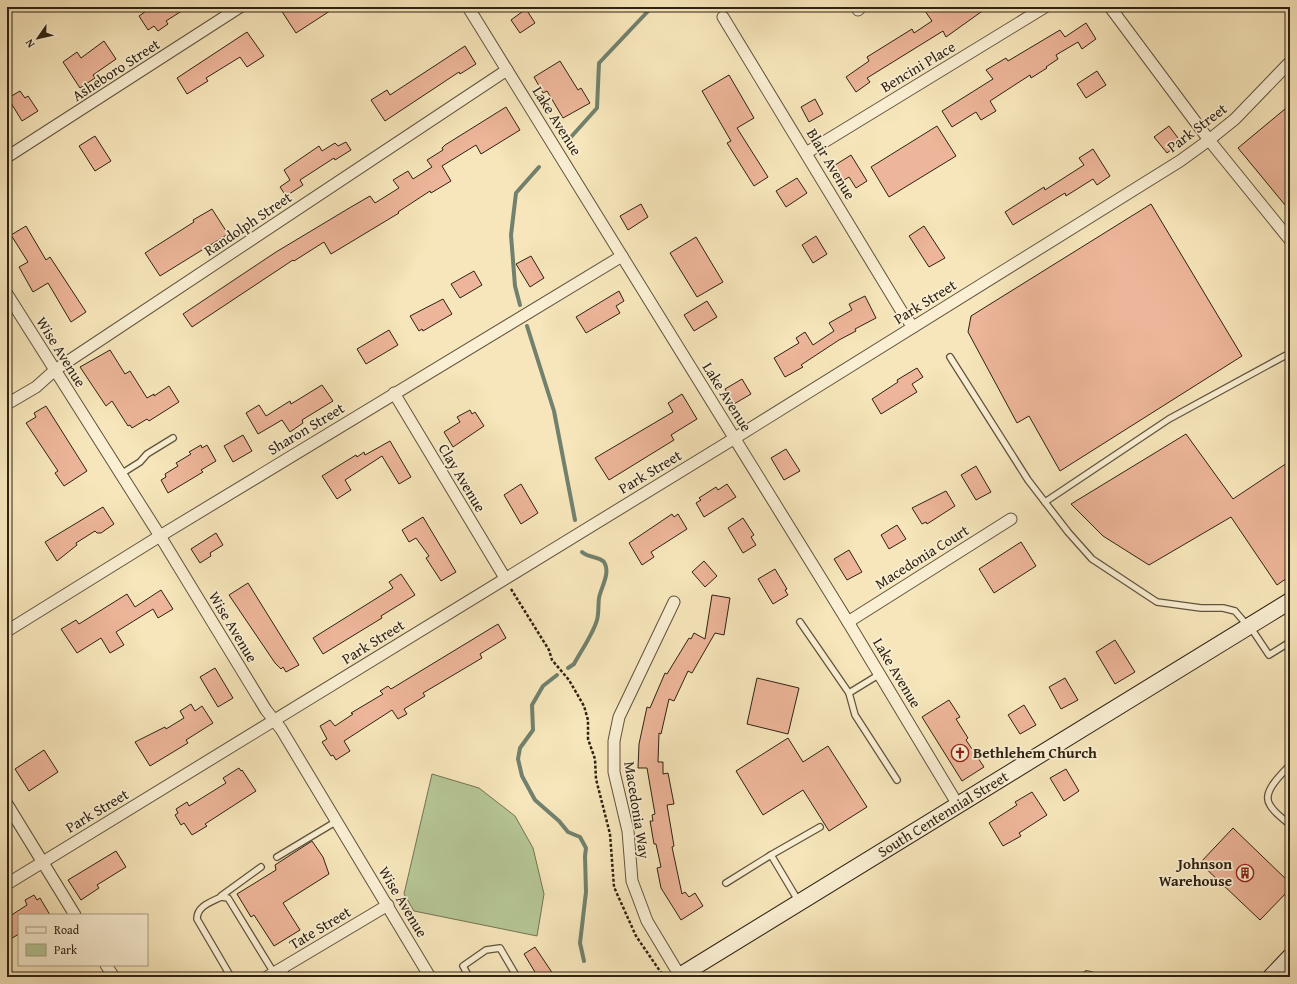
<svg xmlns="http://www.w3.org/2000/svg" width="1297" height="984" viewBox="0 0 1297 984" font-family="'Gentium Book Plus',serif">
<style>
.green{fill:#b6c695;stroke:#727454}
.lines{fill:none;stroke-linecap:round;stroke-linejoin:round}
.stream{stroke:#71816e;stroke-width:4}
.building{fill:#edb599;stroke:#2e2213}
.lane-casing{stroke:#60533d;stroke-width:8}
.street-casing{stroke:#60533d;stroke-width:13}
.secondary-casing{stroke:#2e2213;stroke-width:18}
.path{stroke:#2e2213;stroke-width:2.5;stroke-dasharray:3 2;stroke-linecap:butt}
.lane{stroke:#faefd3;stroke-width:5.5}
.street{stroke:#faefd3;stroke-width:11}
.secondary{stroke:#faefd3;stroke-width:16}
.labels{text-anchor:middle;stroke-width:3.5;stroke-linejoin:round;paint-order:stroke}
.street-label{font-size:15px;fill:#2e2213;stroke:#faefd3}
.poi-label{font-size:15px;font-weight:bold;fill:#2e2213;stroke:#faefd3;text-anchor:start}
</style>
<rect width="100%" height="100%" fill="#f7e6bb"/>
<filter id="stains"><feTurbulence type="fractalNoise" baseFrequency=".005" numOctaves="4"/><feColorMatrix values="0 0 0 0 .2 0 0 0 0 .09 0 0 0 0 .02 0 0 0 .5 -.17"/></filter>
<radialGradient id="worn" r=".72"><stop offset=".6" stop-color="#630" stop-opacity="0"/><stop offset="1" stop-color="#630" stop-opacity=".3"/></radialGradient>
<path class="green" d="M 432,774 L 479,788 L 515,816 L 533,848 L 544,894 L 537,936 L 414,911 L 404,894 Z"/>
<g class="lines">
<g class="stream">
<path d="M 571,137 L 597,108 L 599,63 L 652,7"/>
<path d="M 520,305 L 515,286 L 511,235 L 516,193 L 539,167"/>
<path d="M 527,326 L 554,411 L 575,520"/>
<path d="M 568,668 L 574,664 C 581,651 593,634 597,620 C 599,613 598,605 599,598 C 601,587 611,573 604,562 C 599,556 588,558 582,552"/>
<path d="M 557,675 L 543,686 L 532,705 L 533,730 L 520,748 L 518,759 L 522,776 L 535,800 L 559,821 L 568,832 L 580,837 L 586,848 L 585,856 L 586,892 L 580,943 L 584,961"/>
</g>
</g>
<g class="building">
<path d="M 152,7 L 188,7 L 166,21 L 168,24 L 158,31 L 154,26 L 148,30 L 139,16 Z"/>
<path d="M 279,7 L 336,7 L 296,33 Z"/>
<path d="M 930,7 L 988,7 L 946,37 L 943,31 L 867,78 L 870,82 L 856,92 L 846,77 L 869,61 L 867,57 L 912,29 L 914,33 L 932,21 L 925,11 Z"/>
<path d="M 526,9 L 535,23 L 520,33 L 511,20 Z"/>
<path d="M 1086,23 L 1096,39 L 1082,49 L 1078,42 L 1056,55 L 1058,59 L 1046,67 L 1047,68 L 1031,78 L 1030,75 L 990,101 L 996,111 L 981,120 L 976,112 L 952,127 L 942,111 L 993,79 L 986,70 L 1006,58 L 1008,61 L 1060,30 L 1065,37 Z"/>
<path d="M 247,32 L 264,56 L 247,67 L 240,57 L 206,78 L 208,81 L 187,94 L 177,78 Z"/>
<path d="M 104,41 L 116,59 L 93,75 L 95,78 L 80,88 L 63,62 L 77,52 L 81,58 Z"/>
<path d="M 465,46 L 476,64 L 460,74 L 459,72 L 385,121 L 371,100 L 387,90 L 390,95 Z"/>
<path d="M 560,61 L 578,90 L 581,88 L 590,103 L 563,118 L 547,91 L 543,93 L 534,77 Z"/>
<path d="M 1097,71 L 1106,85 L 1086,98 L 1077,84 Z"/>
<path d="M 729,75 L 754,118 L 737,128 L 768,177 L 754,186 L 727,143 L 731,141 L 702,91 Z"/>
<path d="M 20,91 L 25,98 L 28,96 L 38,111 L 22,121 L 8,98 Z"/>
<path d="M 815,99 L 823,114 L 809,122 L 801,107 Z"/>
<path d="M 506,107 L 520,130 L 481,154 L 476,145 L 442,166 L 451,181 L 431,193 L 430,191 L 398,212 L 399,213 L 331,254 L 324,242 L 294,261 L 293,260 L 192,327 L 183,314 L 276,252 L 351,207 L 370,196 L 375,203 L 399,188 L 393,180 L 408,171 L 413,179 L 432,167 L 427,160 L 443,150 L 442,148 L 445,145 Z"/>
<path d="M 1285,109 L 1290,115 L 1290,211 L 1238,148 Z"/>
<path d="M 937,126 L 956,156 L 889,197 L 871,167 Z"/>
<path d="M 1169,126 L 1181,142 L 1167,153 L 1154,137 Z"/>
<path d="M 95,136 L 111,161 L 95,171 L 79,146 Z"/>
<path d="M 346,142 L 351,150 L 335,160 L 334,158 L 300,180 L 303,185 L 286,196 L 280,187 L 290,180 L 284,170 L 319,146 L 322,151 L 335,143 L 338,146 Z"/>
<path d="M 1093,149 L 1110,176 L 1097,185 L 1093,179 L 1066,196 L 1065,193 L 1013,225 L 1005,212 L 1044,187 L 1045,190 L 1084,165 L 1079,158 Z"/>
<path d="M 851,155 L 867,181 L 856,188 L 849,177 L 841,182 L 832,167 Z"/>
<path d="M 797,178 L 807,193 L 786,207 L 776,191 Z"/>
<path d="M 641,204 L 648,217 L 628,230 L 620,216 Z"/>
<path d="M 1151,204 L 1242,356 L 1060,471 L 1029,416 L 1017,423 L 968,332 L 971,316 Z"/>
<path d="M 212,209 L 228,234 L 160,276 L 145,253 L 194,222 L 193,220 Z"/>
<path d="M 26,226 L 46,260 L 50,257 L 86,312 L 71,322 L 48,283 L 33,292 L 19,267 L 28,262 L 11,235 Z"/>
<path d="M 924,226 L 945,258 L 929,267 L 909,236 Z"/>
<path d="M 816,236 L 827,254 L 813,263 L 802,245 Z"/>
<path d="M 696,237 L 723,282 L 697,297 L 670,253 Z"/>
<path d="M 531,256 L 544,278 L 530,287 L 516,264 Z"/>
<path d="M 474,271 L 482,285 L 460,298 L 451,284 Z"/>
<path d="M 619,291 L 624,301 L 616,306 L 620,313 L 586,333 L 576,317 Z"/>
<path d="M 865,296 L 876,318 L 855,329 L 856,331 L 839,340 L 801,365 L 803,367 L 785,377 L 774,358 L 799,343 L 796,338 L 805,332 L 813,345 L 834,331 L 829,323 L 852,310 L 849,304 Z"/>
<path d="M 443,299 L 452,314 L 423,331 L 422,329 L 419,331 L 410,316 Z"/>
<path d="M 707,301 L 717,317 L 694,331 L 684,315 Z"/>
<path d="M 389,330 L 398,345 L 366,364 L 357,349 Z"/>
<path d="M 110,350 L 125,374 L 130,371 L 147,398 L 154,394 L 154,396 L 169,386 L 179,402 L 149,421 L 147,419 L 132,428 L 130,425 L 128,426 L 112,401 L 106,406 L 80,367 Z"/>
<path d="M 917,368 L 923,377 L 912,384 L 917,392 L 881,414 L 872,399 L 898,382 L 897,380 Z"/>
<path d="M 742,379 L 751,394 L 734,404 L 725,389 Z"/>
<path d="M 322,385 L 333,401 L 302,420 L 303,423 L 290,432 L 282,420 L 258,434 L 246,413 L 259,405 L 266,416 L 290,401 L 291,404 Z"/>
<path d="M 682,394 L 697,419 L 671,435 L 674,440 L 609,480 L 595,458 L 673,412 L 668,403 Z"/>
<path d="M 46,406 L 87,471 L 64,486 L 55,473 L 58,471 L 26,423 L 36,417 L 34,413 Z"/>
<path d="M 470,410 L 472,414 L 475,412 L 484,426 L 453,447 L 444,432 L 460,422 L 457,417 Z"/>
<path d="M 1186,434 L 1233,499 L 1290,461 L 1290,576 L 1277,585 L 1231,517 L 1149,565 L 1103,536 L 1071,504 Z"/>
<path d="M 243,435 L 252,451 L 233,462 L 224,446 Z"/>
<path d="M 390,441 L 411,477 L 399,484 L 382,456 L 345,480 L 351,490 L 337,499 L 322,476 L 356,455 L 357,457 L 364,452 L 365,455 Z"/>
<path d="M 201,445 L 202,448 L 207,445 L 216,461 L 201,470 L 203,472 L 168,493 L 161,480 L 166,477 L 165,474 L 178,466 L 176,463 L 191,454 L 189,452 Z"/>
<path d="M 786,449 L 800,471 L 784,480 L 771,458 Z"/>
<path d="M 976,466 L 991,492 L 976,500 L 961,475 Z"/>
<path d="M 521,484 L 538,513 L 521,524 L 504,495 Z"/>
<path d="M 727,484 L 736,497 L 704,517 L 696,503 L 701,500 L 699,498 L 716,487 L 718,490 Z"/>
<path d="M 946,491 L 955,506 L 927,524 L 926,522 L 922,524 L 912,508 Z"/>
<path d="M 103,507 L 114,524 L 101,533 L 97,533 L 95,531 L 76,543 L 77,545 L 57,561 L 45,542 Z"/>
<path d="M 672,514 L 674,517 L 678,514 L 687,529 L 651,552 L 654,557 L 642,565 L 629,543 Z"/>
<path d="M 423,517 L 456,572 L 441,581 L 426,558 L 429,556 L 416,538 L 409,542 L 402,530 Z"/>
<path d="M 743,518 L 754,535 L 751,537 L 756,545 L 743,553 L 728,528 Z"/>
<path d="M 897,525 L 906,539 L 889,549 L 881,535 Z"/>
<path d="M 216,533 L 223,545 L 210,553 L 211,556 L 200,563 L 191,549 Z"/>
<path d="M 1021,542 L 1036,566 L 994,593 L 979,569 Z"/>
<path d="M 849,550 L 862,572 L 847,580 L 834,559 Z"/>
<path d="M 704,561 L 717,576 L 705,587 L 692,572 Z"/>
<path d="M 775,569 L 787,589 L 785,590 L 788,595 L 773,604 L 758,579 Z"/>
<path d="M 401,574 L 415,595 L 381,616 L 382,618 L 323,654 L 313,638 L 393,588 L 389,582 Z"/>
<path d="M 248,583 L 299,665 L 286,672 L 283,667 L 281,669 L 275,663 L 229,595 Z"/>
<path d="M 161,590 L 173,609 L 158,618 L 153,609 L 116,632 L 124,645 L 110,653 L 101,638 L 77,653 L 61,629 L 76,620 L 79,624 L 127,594 L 135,607 Z"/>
<path d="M 712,595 L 730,598 L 724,635 L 715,633 L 692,673 L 688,671 L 674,701 L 669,699 L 661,734 L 659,733 L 658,762 L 663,762 L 663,774 L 668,773 L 674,804 L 667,805 L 674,846 L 672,847 L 682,894 L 685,892 L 689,897 L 695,893 L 703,906 L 681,920 L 661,888 L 657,868 L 661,867 L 656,844 L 654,844 L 650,821 L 653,821 L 652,815 L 655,814 L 647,768 L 638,768 L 639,744 L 647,707 L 650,708 L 665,673 L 667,674 L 689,638 L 691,639 L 694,633 L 705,639 Z"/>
<path d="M 498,624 L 506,638 L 480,654 L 482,658 L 423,693 L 425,696 L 404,709 L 407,714 L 398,719 L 392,710 L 344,741 L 350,751 L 336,760 L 333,755 L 331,756 L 322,742 L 327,739 L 320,726 L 330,720 L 335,726 L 353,714 L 351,713 L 383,694 L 380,691 L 388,686 L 391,689 Z"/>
<path d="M 1115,640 L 1135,672 L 1115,684 L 1096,652 Z"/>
<path d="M 215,668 L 233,698 L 218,707 L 200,677 Z"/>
<path d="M 757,678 L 799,688 L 788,734 L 747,724 Z"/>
<path d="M 1065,678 L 1078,700 L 1061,709 L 1049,687 Z"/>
<path d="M 949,700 L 960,717 L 956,719 L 968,738 L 966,740 L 984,767 L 962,781 L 922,717 Z"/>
<path d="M 191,704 L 195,711 L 202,706 L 213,723 L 186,740 L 188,743 L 150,766 L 135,742 L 165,727 L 166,729 L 184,718 L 180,711 Z"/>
<path d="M 1024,705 L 1036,725 L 1020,734 L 1008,715 Z"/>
<path d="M 788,738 L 803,762 L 828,746 L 867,807 L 829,831 L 803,790 L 763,815 L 736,771 Z"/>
<path d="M 44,750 L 58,772 L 29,791 L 15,769 Z"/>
<path d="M 239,768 L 241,771 L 242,770 L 256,791 L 205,824 L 207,826 L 192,835 L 184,823 L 181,825 L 175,815 L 178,813 L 176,809 L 187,802 L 189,806 L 226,783 L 223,778 Z"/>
<path d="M 1066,769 L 1079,791 L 1064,801 L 1050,778 Z"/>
<path d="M 1032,792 L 1047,815 L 1019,833 L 1021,836 L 1003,846 L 989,823 L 1017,805 L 1015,802 Z"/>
<path d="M 1233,828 L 1290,883 L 1290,889 L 1260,920 L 1200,863 Z"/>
<path d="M 312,841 L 323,857 L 329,874 L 283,903 L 300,930 L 274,946 L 254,915 L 251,917 L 237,894 L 276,870 L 275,865 Z"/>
<path d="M 116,851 L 126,867 L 97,885 L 99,888 L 81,900 L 68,880 Z"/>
<path d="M 34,895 L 37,900 L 40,898 L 50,915 L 19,915 L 19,934 L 7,941 L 7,918 L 27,905 L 25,900 Z"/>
<path d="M 535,947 L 555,977 L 538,977 L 524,954 Z"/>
</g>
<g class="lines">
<defs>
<g id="lane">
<path d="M 950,357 L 1028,480 L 1068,532 L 1092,559 L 1157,602 L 1201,608 L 1223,608 L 1235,611 L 1247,625"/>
<path d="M 121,474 L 140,462 L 147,454 L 173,438"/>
<path d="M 1045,502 L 1169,419 L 1290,353"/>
<path d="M 800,622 L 849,693"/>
<path d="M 1251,628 L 1269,655 L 1290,642"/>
<path d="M 880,674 L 849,693 L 855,715 L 897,780"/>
<path d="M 1290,765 C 1282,774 1261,792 1270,805 C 1274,813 1284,819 1290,825"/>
<path d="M 277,857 L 337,821"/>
<path d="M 726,883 L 771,855"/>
<path d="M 221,896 L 261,867"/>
<path d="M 799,902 L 771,855 L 820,827"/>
<path d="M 282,968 L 288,977"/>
<path d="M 231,977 L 197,919 C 197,906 211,902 221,897 L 228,898 L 274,973"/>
<path d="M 469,977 L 463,966 L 486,950 L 500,948 L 517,977"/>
<path d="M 1084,977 L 1087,974 L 1098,977"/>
</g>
<g id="street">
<path d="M 468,7 L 848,622 L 958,805"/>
<path d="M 1110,7 L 1209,140 L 1290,240"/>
<path d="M 858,10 L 861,7"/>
<path d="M 723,17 L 902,312 L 913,327"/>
<path d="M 806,153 L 1045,7"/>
<path d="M 7,157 L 240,7"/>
<path d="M 7,294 L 160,536 L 266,710 L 281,729 L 430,977"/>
<path d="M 394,393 L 505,578"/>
<path d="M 7,404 L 36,387 L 55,370 L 507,70"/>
<path d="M 674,602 L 619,717 L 614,741 L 614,772 L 628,831 L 632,881 L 647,921 L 680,976"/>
<path d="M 848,622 L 1011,519"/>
<path d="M 7,631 L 160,536 L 622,256"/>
<path d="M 7,804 L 75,915"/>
<path d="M 7,884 L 735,438 L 1180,161 L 1209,140 L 1235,119 L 1290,62"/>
<path d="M 106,965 L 114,977"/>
<path d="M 267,977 L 388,905"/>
</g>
<g id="secondary">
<path id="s1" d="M 678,977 L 1290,601"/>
<path d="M 1271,977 L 1290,957"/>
</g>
</defs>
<use href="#lane" class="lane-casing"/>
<use href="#street" class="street-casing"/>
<use href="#secondary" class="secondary-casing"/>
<path class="path" d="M 511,589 L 549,650 L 552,660 L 569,680 L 584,706 L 588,720 L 588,739 L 595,759 L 596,779 L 610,834 L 614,887 L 636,936 L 664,977"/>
<use href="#lane" class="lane"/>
<use href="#street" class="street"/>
<use href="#secondary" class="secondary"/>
</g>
<defs>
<symbol id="church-ring" viewBox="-11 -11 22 22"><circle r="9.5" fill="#faefd3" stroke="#8f2418" stroke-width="1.5"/><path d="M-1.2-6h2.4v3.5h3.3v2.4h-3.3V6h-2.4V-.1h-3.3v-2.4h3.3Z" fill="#8f2418"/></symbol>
<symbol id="building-ring" viewBox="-11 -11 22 22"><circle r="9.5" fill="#faefd3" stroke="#8f2418" stroke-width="1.5"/><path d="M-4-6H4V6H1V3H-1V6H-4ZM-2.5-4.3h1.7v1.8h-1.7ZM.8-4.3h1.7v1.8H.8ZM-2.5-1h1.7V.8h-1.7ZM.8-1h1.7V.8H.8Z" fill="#8f2418"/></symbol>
</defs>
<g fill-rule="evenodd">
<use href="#church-ring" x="950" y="743" width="20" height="20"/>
<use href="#building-ring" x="1235" y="863" width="20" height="20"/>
</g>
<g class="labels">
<g class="street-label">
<text transform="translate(918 67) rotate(-31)" y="5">Bencini Place</text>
<text transform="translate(116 70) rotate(-33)" y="5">Asheboro Street</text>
<text transform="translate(557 121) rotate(58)" y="5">Lake Avenue</text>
<text transform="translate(1197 128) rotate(-37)" y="5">Park Street</text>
<text transform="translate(831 164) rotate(59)" y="5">Blair Avenue</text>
<text transform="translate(248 224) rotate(-34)" y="5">Randolph Street</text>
<text transform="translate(925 302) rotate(-32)" y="5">Park Street</text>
<text transform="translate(61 352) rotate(58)" y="5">Wise Avenue</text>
<text transform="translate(727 397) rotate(58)" y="5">Lake Avenue</text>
<text transform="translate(306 429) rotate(-31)" y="5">Sharon Street</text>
<text transform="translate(650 472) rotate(-31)" y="5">Park Street</text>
<text transform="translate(462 478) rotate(59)" y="5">Clay Avenue</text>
<text transform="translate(922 557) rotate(-32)" y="5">Macedonia Court</text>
<text transform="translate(233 627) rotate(59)" y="5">Wise Avenue</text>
<text transform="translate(373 642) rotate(-32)" y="5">Park Street</text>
<text transform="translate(897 673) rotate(59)" y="5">Lake Avenue</text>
<text transform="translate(637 810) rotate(81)" y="5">Macedonia Way</text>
<text transform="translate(97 811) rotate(-31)" y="5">Park Street</text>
<text dy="5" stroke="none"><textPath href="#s1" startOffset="311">South Centennial Street</textPath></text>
<text transform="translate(403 902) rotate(59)" y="5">Wise Avenue</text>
<text transform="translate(320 928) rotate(-31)" y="5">Tate Street</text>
</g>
<g class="poi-label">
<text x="973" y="758">Bethlehem Church</text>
<text x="1232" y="869" text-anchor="end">Johnson<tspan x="1232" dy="17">Warehouse</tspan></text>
</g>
</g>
<rect width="1297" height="984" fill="none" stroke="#f7e6bb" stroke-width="24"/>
<rect x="8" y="8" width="1281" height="968" fill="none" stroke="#2e2213" stroke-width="2"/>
<rect x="12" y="12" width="1273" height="960" fill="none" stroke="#2e2213"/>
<rect x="18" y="914" width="130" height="52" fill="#faefd3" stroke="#a89d86"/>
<rect x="26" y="927" width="20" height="6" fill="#faefd3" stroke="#a89d86"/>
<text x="54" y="934" font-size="12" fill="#2e2213">Road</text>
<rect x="26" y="944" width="20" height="12" fill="#b6c695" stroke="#a89d86"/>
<text x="54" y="954" font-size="12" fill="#2e2213">Park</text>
<g transform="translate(38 38) rotate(236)" stroke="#faefd3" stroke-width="3" paint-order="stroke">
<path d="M0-3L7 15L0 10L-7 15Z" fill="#2e2213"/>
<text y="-6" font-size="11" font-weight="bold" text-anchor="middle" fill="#2e2213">N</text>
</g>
<rect width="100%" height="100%" filter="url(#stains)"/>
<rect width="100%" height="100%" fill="url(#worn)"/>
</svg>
